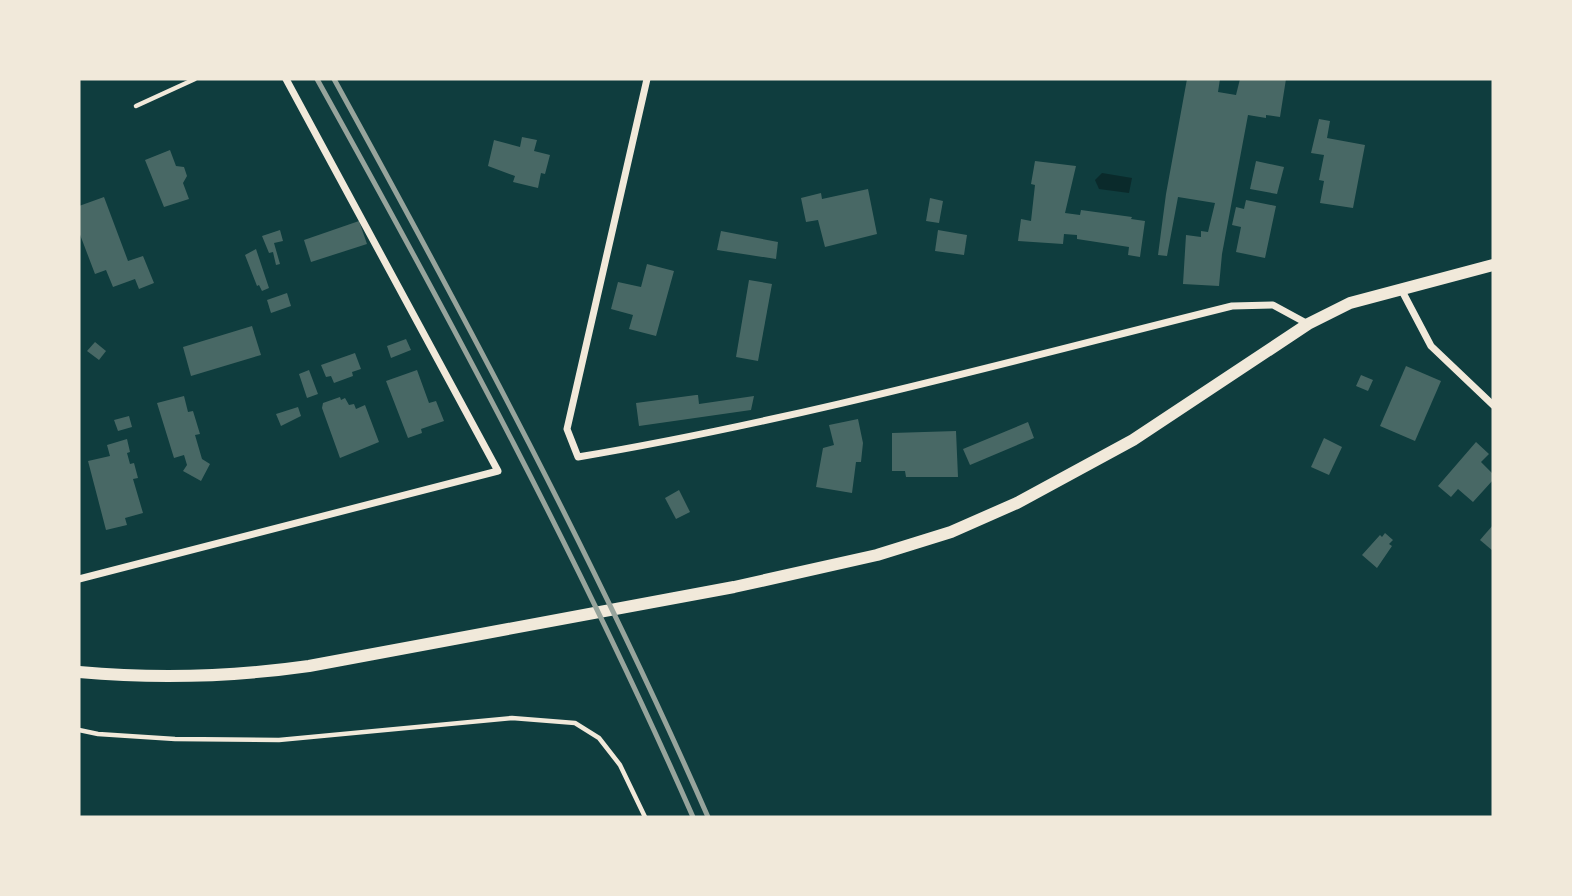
<svg xmlns="http://www.w3.org/2000/svg" width="1572" height="896" viewBox="0 0 1572 896" font-family="'Nunito Sans',sans-serif">
<style>
.water{fill:#0a2a2b}
.building{fill:#486865}
.lines{fill:none;stroke-linecap:round;stroke-linejoin:round}
.path{stroke:#f1e9da;stroke-width:4.5}
.minor{stroke:#f1e9da;stroke-width:7}
.tertiary{stroke:#f1e9da;stroke-width:12}
.rail{stroke:#97a49c;stroke-width:5}
</style>
<rect width="100%" height="100%" fill="#0f3d3e"/>
<path class="water" d="M 1102,173 L 1132,178 L 1129,193 L 1099,189 L 1095,180 Z"/>
<g class="building">
<path d="M 1187,79 L 1220,79 L 1218,92 L 1236,95 L 1240,79 L 1286,79 L 1280,117 L 1266,115 L 1266,118 L 1248,115 L 1222,254 L 1219,286 L 1183,284 L 1186,235 L 1201,237 L 1201,231 L 1208,232 L 1215,203 L 1178,197 L 1167,256 L 1158,255 L 1166,194 Z"/>
<path d="M 1319,119 L 1330,121 L 1327,138 L 1365,145 L 1353,208 L 1320,203 L 1324,181 L 1319,180 L 1324,155 L 1311,153 Z"/>
<path d="M 522,137 L 537,140 L 534,151 L 550,155 L 545,174 L 541,173 L 538,188 L 513,182 L 515,176 L 488,166 L 494,140 L 520,147 Z"/>
<path d="M 170,150 L 176,166 L 184,167 L 187,176 L 183,183 L 189,199 L 164,207 L 145,160 Z"/>
<path d="M 1035,161 L 1076,166 L 1065,213 L 1080,215 L 1081,210 L 1132,217 L 1131,219 L 1145,221 L 1140,257 L 1128,255 L 1129,247 L 1077,239 L 1077,235 L 1064,234 L 1063,244 L 1018,241 L 1021,219 L 1031,221 L 1035,185 L 1031,184 Z"/>
<path d="M 1256,161 L 1284,167 L 1277,194 L 1250,189 Z"/>
<path d="M 868,189 L 877,234 L 825,247 L 818,220 L 806,222 L 801,198 L 821,193 L 822,199 Z"/>
<path d="M 104,197 L 128,261 L 143,256 L 154,283 L 139,289 L 135,279 L 113,287 L 106,270 L 95,274 L 79,232 L 79,206 Z"/>
<path d="M 930,198 L 943,201 L 939,223 L 926,221 Z"/>
<path d="M 1246,200 L 1276,206 L 1265,258 L 1236,252 L 1241,227 L 1232,225 L 1236,207 L 1244,209 Z"/>
<path d="M 359,221 L 367,244 L 311,262 L 304,240 Z"/>
<path d="M 280,230 L 283,241 L 274,243 L 280,264 L 276,265 L 273,252 L 269,253 L 262,236 Z"/>
<path d="M 938,230 L 967,235 L 964,255 L 935,251 Z"/>
<path d="M 721,231 L 778,242 L 776,259 L 717,250 Z"/>
<path d="M 256,249 L 269,288 L 262,291 L 259,285 L 257,286 L 245,255 Z"/>
<path d="M 647,264 L 674,271 L 656,336 L 629,329 L 633,315 L 611,309 L 618,282 L 641,287 Z"/>
<path d="M 749,280 L 772,284 L 758,361 L 736,357 Z"/>
<path d="M 287,293 L 291,306 L 271,313 L 267,300 Z"/>
<path d="M 252,326 L 261,355 L 191,376 L 183,347 Z"/>
<path d="M 406,339 L 411,350 L 391,358 L 387,346 Z"/>
<path d="M 95,342 L 106,351 L 99,360 L 87,351 Z"/>
<path d="M 355,353 L 361,369 L 352,372 L 353,376 L 334,383 L 331,376 L 326,377 L 321,365 Z"/>
<path d="M 1406,366 L 1441,381 L 1415,441 L 1380,426 Z"/>
<path d="M 309,370 L 318,394 L 307,398 L 299,374 Z"/>
<path d="M 417,370 L 429,403 L 436,401 L 444,421 L 421,429 L 422,433 L 408,438 L 386,381 Z"/>
<path d="M 1361,375 L 1373,380 L 1368,391 L 1356,386 Z"/>
<path d="M 696,395 L 698,395 L 699,404 L 754,396 L 751,410 L 639,426 L 636,403 Z"/>
<path d="M 184,396 L 188,412 L 193,411 L 200,434 L 195,435 L 202,459 L 210,464 L 201,481 L 183,471 L 187,465 L 184,455 L 174,458 L 157,403 Z"/>
<path d="M 340,397 L 341,400 L 345,398 L 349,405 L 354,404 L 356,409 L 365,405 L 379,442 L 340,458 L 322,408 L 323,403 Z"/>
<path d="M 298,407 L 301,416 L 281,426 L 276,414 Z"/>
<path d="M 129,416 L 132,427 L 118,431 L 114,420 Z"/>
<path d="M 858,419 L 863,443 L 861,462 L 856,462 L 852,493 L 816,487 L 823,448 L 834,445 L 829,425 Z"/>
<path d="M 1028,422 L 1034,438 L 970,465 L 963,449 Z"/>
<path d="M 956,431 L 958,477 L 906,477 L 905,471 L 892,471 L 892,433 Z"/>
<path d="M 1324,438 L 1342,447 L 1329,475 L 1311,467 Z"/>
<path d="M 127,439 L 130,452 L 127,453 L 130,464 L 134,463 L 138,478 L 133,479 L 143,513 L 125,518 L 127,525 L 106,530 L 88,461 L 110,456 L 107,445 Z"/>
<path d="M 1476,442 L 1489,454 L 1481,462 L 1493,474 L 1493,480 L 1473,502 L 1458,489 L 1451,497 L 1438,486 Z"/>
<path d="M 679,490 L 690,512 L 676,519 L 665,498 Z"/>
<path d="M 1493,525 L 1493,551 L 1480,540 Z"/>
<path d="M 1385,533 L 1393,540 L 1389,544 L 1392,546 L 1377,568 L 1362,555 L 1380,535 L 1382,537 Z"/>
</g>
<g class="lines">
<g class="path">
<path d="M 136,106 L 195,79"/>
<path d="M 79,730 L 98,734 L 175,739 L 279,740 L 512,718 L 575,723 L 599,738 L 620,765 L 645,817"/>
</g>
<g class="minor">
<path d="M 647,79 L 567,429 L 578,457 C 798,420 1015,360 1232,306 L 1273,305 L 1308,324"/>
<path d="M 1401,289 L 1431,346 L 1493,405"/>
<path d="M 79,579 L 498,471 L 286,79"/>
</g>
<path class="tertiary" d="M 79,672 C 157,679 232,677 309,666 L 734,587 L 877,555 L 951,532 L 1017,503 L 1133,440 L 1308,324 L 1350,303 L 1493,265"/>
<g class="rail">
<path d="M 317,79 C 451,320 582,564 693,817"/>
<path d="M 334,79 C 467,321 597,564 708,817"/>
</g>
</g>
<rect width="1572" height="896" fill="none" stroke="#f1e9da" stroke-width="161"/>
</svg>
